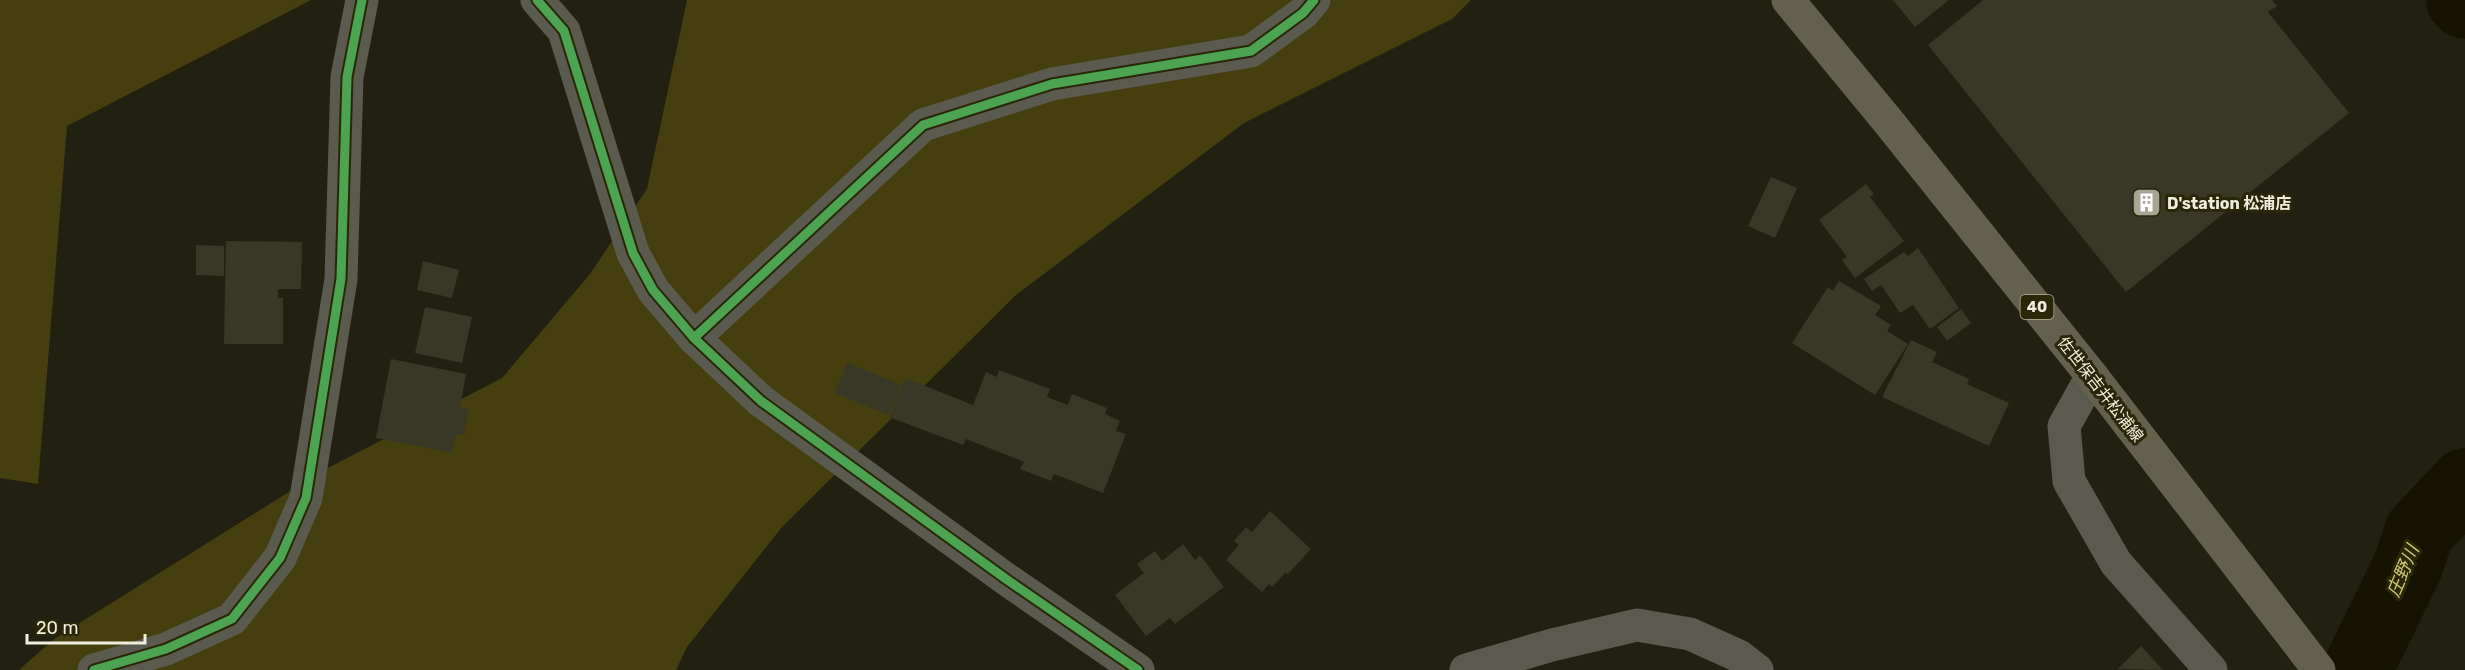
<svg xmlns="http://www.w3.org/2000/svg" width="2465" height="670" viewBox="0 0 2465 670" font-family="Rubik,'Noto Sans JP',sans-serif">
<style>
.green{fill:#453f10}
.lines{fill:none;stroke-linecap:round;stroke-linejoin:round}
.river{stroke:#171302;stroke-width:70}
.building{fill:#393725}
.minor{stroke:#5b5a4e;stroke-width:33}
.tertiary{stroke:#5b5a4e;stroke-width:33}
.primary{stroke:#63614d;stroke-width:33}
.cycleway-casing{stroke:#2a2709;stroke-width:13}
.cycleway{stroke:#4ca352;stroke-width:9}
.labels{text-anchor:middle;stroke-width:6;stroke-linejoin:round;paint-order:stroke}
.shield{fill:#2a2709;stroke:#b4b29d;stroke-width:1.5}
.shield-label{font-size:15px;font-weight:bold;fill:#efeedc}
.poi-label{font-size:16px;font-weight:bold;fill:#efeedc;stroke:#2a2709;text-anchor:start}
.street-label{font-size:16px;fill:#efeedc;stroke:#2a2709}
.water-label{font-size:18px;font-style:italic;fill:#d2c874;stroke:#2a2709}
</style>
<rect width="100%" height="100%" fill="#222111"/>
<g class="green">
<path d="M 0,0 L 311,0 L 67,126 L 38,484 L 0,478 Z"/>
<path d="M 687,0 L 1471,0 L 1452,19 L 1244,123 L 1016,295 L 782,527 L 687,647 L 676,670 L 19,670 L 54,639 L 324,470 L 502,378 L 590,274 L 647,189 Z"/>
</g>
<g class="lines">
<g class="river">
<path d="M 2461,0 L 2465,4"/>
<path d="M 2357,670 L 2408,566 L 2419,532 L 2465,483"/>
</g>
</g>
<g class="building">
<path d="M 1893,0 L 1949,0 L 1915,27 Z"/>
<path d="M 1983,0 L 2272,0 L 2277,6 L 2268,12 L 2349,113 L 2126,292 L 1928,45 Z"/>
<path d="M 1771,177 L 1797,188 L 1775,238 L 1748,226 Z"/>
<path d="M 1866,184 L 1874,194 L 1870,197 L 1904,241 L 1855,278 L 1842,260 L 1847,257 L 1819,220 Z"/>
<path d="M 226,241 L 302,242 L 301,289 L 278,289 L 278,298 L 283,298 L 283,344 L 224,344 Z"/>
<path d="M 196,245 L 224,246 L 224,276 L 196,275 Z"/>
<path d="M 1918,248 L 1959,308 L 1930,329 L 1913,305 L 1900,313 L 1881,285 L 1872,291 L 1864,279 L 1904,252 L 1908,256 Z"/>
<path d="M 423,261 L 459,270 L 452,298 L 417,290 Z"/>
<path d="M 1839,281 L 1881,306 L 1875,315 L 1891,325 L 1887,331 L 1908,344 L 1875,395 L 1792,343 L 1828,287 L 1833,291 Z"/>
<path d="M 425,307 L 472,317 L 462,363 L 415,353 Z"/>
<path d="M 1961,309 L 1971,323 L 1947,341 L 1937,327 Z"/>
<path d="M 1911,340 L 1937,352 L 1932,362 L 1969,379 L 1967,384 L 2009,403 L 1989,446 L 1882,397 Z"/>
<path d="M 391,359 L 466,374 L 460,407 L 469,409 L 464,435 L 456,434 L 452,453 L 376,438 Z"/>
<path d="M 847,363 L 901,385 L 888,415 L 835,393 Z"/>
<path d="M 999,370 L 1050,389 L 1047,397 L 1068,405 L 1072,394 L 1107,408 L 1105,414 L 1120,421 L 1116,431 L 1126,434 L 1103,493 L 1054,474 L 1051,481 L 1020,469 L 1024,462 L 966,439 L 963,445 L 889,417 L 905,378 L 973,405 L 986,372 L 997,377 Z"/>
<path d="M 1270,511 L 1311,549 L 1288,574 L 1286,572 L 1272,587 L 1269,584 L 1262,592 L 1226,560 L 1239,545 L 1234,541 L 1246,527 L 1252,532 Z"/>
<path d="M 1183,544 L 1195,560 L 1200,555 L 1224,587 L 1175,624 L 1170,618 L 1146,636 L 1115,595 L 1144,573 L 1137,564 L 1155,551 L 1162,561 Z"/>
<path d="M 2141,646 L 2163,670 L 2118,669 Z"/>
</g>
<g class="lines">
<g class="minor">
<path d="M 537,0 L 564,31 L 633,253 L 653,290 L 694,338 L 761,401 L 1006,579 L 1138,670"/>
<path d="M 694,338 L 923,125 L 1052,84 L 1251,51 L 1303,13 L 1314,0"/>
<path d="M 94,670 L 166,649 L 232,619 L 280,558 L 306,498 L 341,279 L 347,77 L 362,0"/>
<path d="M 1466,670 L 1552,645 L 1637,625 L 1690,634 L 1739,656 L 1757,670"/>
</g>
<path class="tertiary" d="M 2092,376 L 2064,426 L 2069,481 L 2116,563 L 2211,670"/>
<path class="primary" d="M 1788,0 L 1887,120 L 2092,376 L 2319,670"/>
<defs>
<g id="cycleway">
<path d="M 537,0 L 564,31 L 633,253 L 653,290 L 694,338 L 761,401 L 1006,579 L 1138,670"/>
<path d="M 694,338 L 923,125 L 1052,84 L 1251,51 L 1303,13 L 1314,0"/>
<path d="M 94,670 L 166,649 L 232,619 L 280,558 L 306,498 L 341,279 L 347,77 L 362,0"/>
</g>
</defs>
<use href="#cycleway" class="cycleway-casing"/>
<use href="#cycleway" class="cycleway"/>
</g>
<defs>
<symbol id="building-square" viewBox="-11 -11 22 22"><rect x="-9" y="-9" width="18" height="18" rx="4" fill="#a7a695" stroke="#2a2709"/><path d="M-4-6H4V6H1V3H-1V6H-4ZM-2.5-4.3h1.7v1.8h-1.7ZM.8-4.3h1.7v1.8H.8ZM-2.5-1h1.7V.8h-1.7ZM.8-1h1.7V.8H.8Z" fill="#fff"/></symbol>
</defs>
<g fill-rule="evenodd">
<use href="#building-square" x="2130" y="186" width="33" height="33"/>
</g>
<g class="labels">
<rect class="shield" x="2020.5" y="295" width="33" height="24" rx="4.5"/>
<g class="shield-label">
<text x="2037" y="312">40</text>
</g>
<g class="poi-label">
<text x="2167" y="209">D'station 松浦店</text>
</g>
<g class="street-label">
<text transform="translate(2101 389) rotate(52)" y="6">佐世保吉井松浦線</text>
</g>
<g class="water-label">
<text transform="translate(2403 571) rotate(-67)" y="6">庄野川</text>
</g>
</g>
<path d="M27 634v9h118v-9" fill="none" stroke="#efeedc" stroke-width="3"/>
<text x="36" y="634" font-size="18" fill="#efeedc" stroke="#2a2709" stroke-width="4.5" paint-order="stroke">20 m</text>
</svg>
